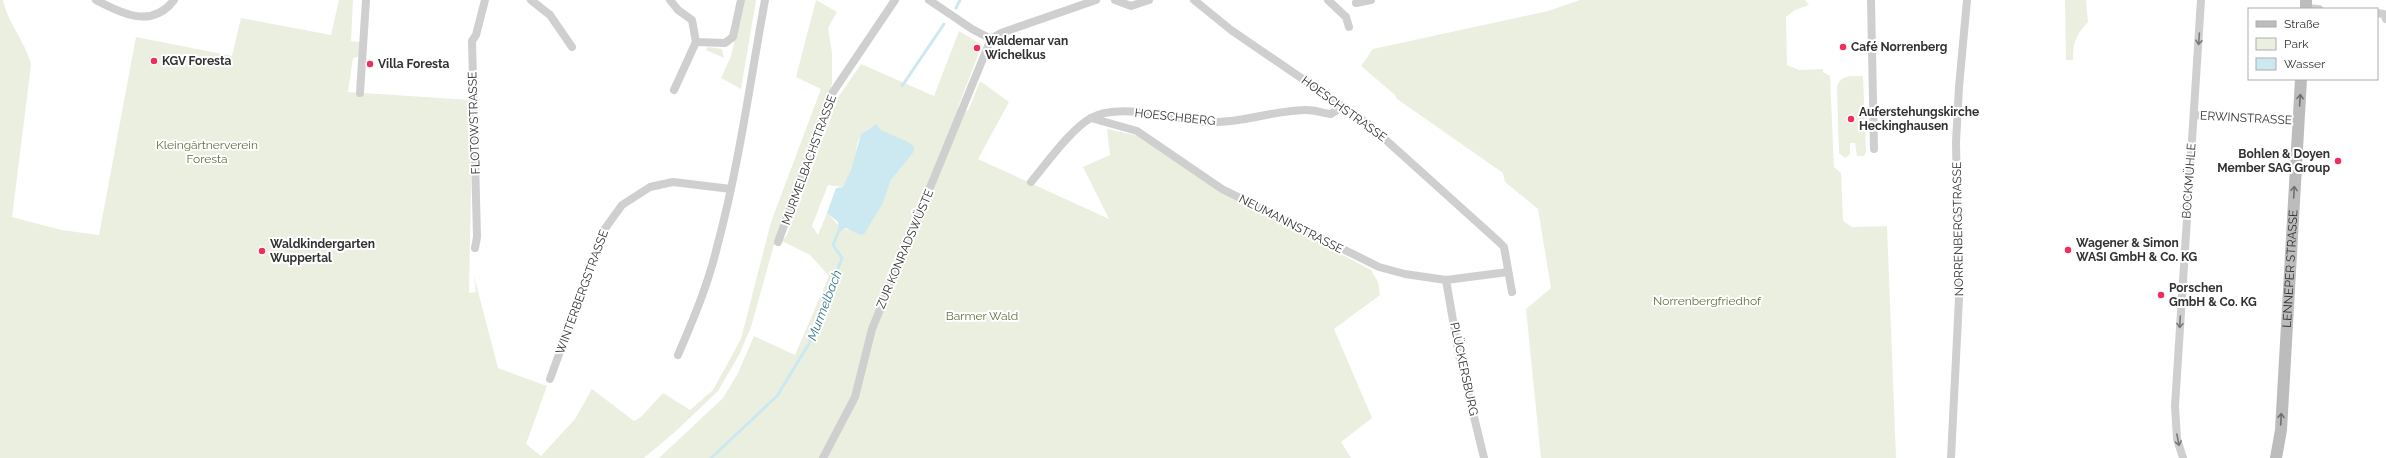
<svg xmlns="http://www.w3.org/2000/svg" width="2386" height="458" viewBox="0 0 2386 458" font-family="Raleway,sans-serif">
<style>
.green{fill:#ebefe0;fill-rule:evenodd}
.water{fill:#cce8f0}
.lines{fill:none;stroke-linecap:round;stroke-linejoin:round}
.stream{stroke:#cce8f0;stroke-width:3}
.street{stroke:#cfcfcf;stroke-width:8}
.secondary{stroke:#bcbcbc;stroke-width:12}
.oneway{stroke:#797979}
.oneway2{stroke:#707070}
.poi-dot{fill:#f12d5e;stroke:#fff;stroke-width:1.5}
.labels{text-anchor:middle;stroke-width:4;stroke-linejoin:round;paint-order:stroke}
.poi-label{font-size:12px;font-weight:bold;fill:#323232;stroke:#fff;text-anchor:start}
.street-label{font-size:12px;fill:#323232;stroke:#fff}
.park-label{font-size:12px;fill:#5f723b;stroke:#fff}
.water-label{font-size:13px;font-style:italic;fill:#357b8e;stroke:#fff}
</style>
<rect width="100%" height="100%" fill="#fff"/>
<g class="green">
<path d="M 0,0 L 3,0 C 8,24 26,42 31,65 L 12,217 L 61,230 L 99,235 L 136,37 L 232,56 L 241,18 L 331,35 L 339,0 L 353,0 L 351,41 L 361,42 L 360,56 L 353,58 L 348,92 L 470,100 L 471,191 L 469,293 L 476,292 L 474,276 L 498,368 L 547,386 L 526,444 L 541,456 L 575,419 L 592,389 L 634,421 L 641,417 L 663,393 L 690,410 L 713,390 L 741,339 L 771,222 L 821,89 L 796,77 L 816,0 L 837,12 L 828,28 L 832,53 L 832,84 L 777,234 L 751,327 L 740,353 L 718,391 L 676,431 L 644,458 L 0,458 Z"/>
<path d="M 744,0 L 756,0 L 741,89 L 721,78 L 731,56 Z"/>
<path d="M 1580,0 L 1805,0 L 1809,5 L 1795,10 L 1786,17 L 1787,65 L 1799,70 L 1823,69 L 1823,72 L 1830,76 L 1834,167 L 1841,173 L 1843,221 L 1852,227 L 1887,226 L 1896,458 L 1541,458 L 1526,309 L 1551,288 L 1538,209 L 1505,182 L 1503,173 L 1397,99 L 1395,95 L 1361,66 L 1373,49 L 1548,11 Z"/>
<path d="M 2065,0 L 2086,0 L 2088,22 C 2076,35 2073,42 2073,60 L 2066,60 Z"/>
<path d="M 959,31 L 982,45 L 958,107 L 968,111 L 980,81 L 1009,102 L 978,159 L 1109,219 L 1083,167 L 1110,155 L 1107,129 L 1139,136 L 1208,183 L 1371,270 L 1378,282 L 1380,295 L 1334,329 L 1372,418 L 1341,442 L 1351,458 L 659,458 L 723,398 L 738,373 L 754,336 L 795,355 L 829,276 L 810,255 L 782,241 L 787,235 L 839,96 L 861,64 L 934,96 ZM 872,127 L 897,138 L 913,153 L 891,180 L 883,203 L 860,235 L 852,230 L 842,229 L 827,213 L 818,235 L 812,226 L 828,185 L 843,187 C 848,179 852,170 854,161 C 858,146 855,134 872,127 Z"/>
<path d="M 708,47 L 722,49 L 724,58 L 706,50 Z"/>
<path d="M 1863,76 L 1866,152 L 1864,156 L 1857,156 L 1855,143 L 1850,143 L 1850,154 L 1845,158 L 1839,153 L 1837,87 C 1840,74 1852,76 1863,76 Z"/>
</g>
<path class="water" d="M 876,124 L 881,130 L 910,143 L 914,147 L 913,153 L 891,180 L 883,203 L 864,234 L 860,235 L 846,228 L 839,232 L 838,222 L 827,213 L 836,188 L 843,187 L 851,170 L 861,134 Z"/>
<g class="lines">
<g class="stream">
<path d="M 956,8 L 960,0"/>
<path d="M 902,86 L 944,24"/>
<path d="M 711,458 L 777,396 L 810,342 L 842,258 L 833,245 L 840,228"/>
</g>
<g class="street">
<path d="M 96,0 C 122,14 152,29 174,0"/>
<path d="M 531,0 L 550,15 L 572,47"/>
<path d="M 670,0 L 678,10 L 692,20 L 696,42 L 725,43 L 733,37 L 741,0"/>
<path d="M 929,0 L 972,29 L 991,39"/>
<path d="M 1115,0 L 1131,6 L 1149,0"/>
<path d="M 1194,0 L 1231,30 L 1367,123 L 1498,241 L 1504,247 L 1512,292"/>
<path d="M 1328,0 L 1346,17 L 1349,27"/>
<path d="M 1871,0 L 1874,149"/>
<path d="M 1356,3 L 1371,0"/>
<path d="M 2306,8 L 2319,9"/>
<path d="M 2377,13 L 2384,14 L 2386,19"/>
<path d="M 991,39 L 1001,33 L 1096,0"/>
<path d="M 674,90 L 696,42"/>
<path d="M 360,93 L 366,0"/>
<path d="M 2194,115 L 2298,121"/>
<path d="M 1091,118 L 1137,131 L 1222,189 L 1379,267 L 1405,274 L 1446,280 L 1508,272"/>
<path d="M 1031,182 C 1046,164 1072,128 1091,118 C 1119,102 1174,119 1205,122 C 1239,124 1271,111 1304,110 C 1313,109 1322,113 1331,114 L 1343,106"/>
<path d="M 778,242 L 833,92 L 895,0"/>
<path d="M 475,248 L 477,237 L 472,41 L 476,35 L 485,0"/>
<path d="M 1446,280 L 1459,355 L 1484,458"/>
<path d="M 678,355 C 693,320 708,285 717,247 C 739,166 750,82 765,0"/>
<path d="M 550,379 L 604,230 L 622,205 L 650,187 L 673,182 L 731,189"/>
<path d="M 823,458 L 855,397 L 872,329 L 991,39"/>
<path d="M 1951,458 L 1959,298 L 1956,142 L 1959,87 L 1967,0"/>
<path d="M 2183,458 L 2177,439 L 2175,406 L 2201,0"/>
</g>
<g class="secondary">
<path d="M 2306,9 L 2306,0"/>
<path id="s1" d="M 2276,458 L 2281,430 L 2301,79"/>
</g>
</g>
<defs><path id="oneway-shaft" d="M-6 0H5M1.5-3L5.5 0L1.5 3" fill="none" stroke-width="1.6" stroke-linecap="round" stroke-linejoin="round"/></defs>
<g class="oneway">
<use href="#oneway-shaft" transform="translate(2199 39) rotate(94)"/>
<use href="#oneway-shaft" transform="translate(2180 322) rotate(93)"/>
<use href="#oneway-shaft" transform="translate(2178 440) rotate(79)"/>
</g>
<g class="oneway2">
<use href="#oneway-shaft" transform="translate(2300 100) rotate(-86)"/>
<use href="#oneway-shaft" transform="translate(2294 192) rotate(-87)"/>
<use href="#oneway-shaft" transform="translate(2281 419) rotate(-87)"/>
</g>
<g class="poi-dot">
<circle cx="1843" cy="47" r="4"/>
<circle cx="977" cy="48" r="4"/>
<circle cx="154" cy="61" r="4"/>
<circle cx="370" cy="64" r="4"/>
<circle cx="1851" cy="119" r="4"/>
<circle cx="2338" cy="161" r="4"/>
<circle cx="2068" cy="250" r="4"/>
<circle cx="262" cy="251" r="4"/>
<circle cx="2161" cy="295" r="4"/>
</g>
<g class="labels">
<g class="poi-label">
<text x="985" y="45">Waldemar van<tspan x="985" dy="14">Wichelkus</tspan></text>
<text x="1851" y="51">Café Norrenberg</text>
<text x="162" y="65">KGV Foresta</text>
<text x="378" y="68">Villa Foresta</text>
<text x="1859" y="116">Auferstehungskirche<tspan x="1859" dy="14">Heckinghausen</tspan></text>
<text x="2330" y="158" text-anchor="end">Bohlen &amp; Doyen<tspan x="2330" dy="14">Member SAG Group</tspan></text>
<text x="2076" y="247">Wagener &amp; Simon<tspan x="2076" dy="14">WASI GmbH &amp; Co. KG</tspan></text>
<text x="270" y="248">Waldkindergarten<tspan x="270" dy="14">Wuppertal</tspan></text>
<text x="2169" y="292">Porschen<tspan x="2169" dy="14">GmbH &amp; Co. KG</tspan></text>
</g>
<g class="street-label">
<text transform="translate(1344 109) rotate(36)" y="4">HOESCHSTRASSE</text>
<text transform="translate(1175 117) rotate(6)" y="4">HOESCHBERG</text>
<text transform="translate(2246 118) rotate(3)" y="4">ERWINSTRASSE</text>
<text transform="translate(474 123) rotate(-92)" y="4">FLOTOWSTRASSE</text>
<text transform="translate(809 160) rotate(-70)" y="4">MURMELBACHSTRASSE</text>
<text transform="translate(2189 181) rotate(-86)" y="4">BOCKMÜHLE</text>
<text transform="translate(1291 224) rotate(27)" y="4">NEUMANNSTRASSE</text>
<text transform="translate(1958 229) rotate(-91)" y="4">NORRENBERGSTRASSE</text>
<text transform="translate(905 249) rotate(-67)" y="4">ZUR KONRADSWÜSTE</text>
<text dy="4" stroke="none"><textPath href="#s1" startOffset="190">LENNEPER STRASSE</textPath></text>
<text transform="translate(582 292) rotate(-70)" y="4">WINTERBERGSTRASSE</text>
<text transform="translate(1464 369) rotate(78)" y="4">PLÜCKERSBURG</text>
</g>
<g class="park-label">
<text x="207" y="149">Kleingärtnerverein<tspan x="207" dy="14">Foresta</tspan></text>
<text x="1707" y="305">Norrenbergfriedhof</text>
<text x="982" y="320">Barmer Wald</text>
</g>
<g class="water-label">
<text transform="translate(824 305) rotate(-69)" y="5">Murmelbach</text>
</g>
</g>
<rect x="2248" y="8" width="130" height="72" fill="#ffffff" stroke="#adadad"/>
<rect x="2256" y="21" width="20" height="6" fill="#bcbcbc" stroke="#adadad"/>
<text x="2284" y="28" font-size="12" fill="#323232">Straße</text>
<rect x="2256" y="38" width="20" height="12" fill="#ebefe0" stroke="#adadad"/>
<text x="2284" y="48" font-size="12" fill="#323232">Park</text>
<rect x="2256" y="58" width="20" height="12" fill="#cce8f0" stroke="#adadad"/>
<text x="2284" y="68" font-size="12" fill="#323232">Wasser</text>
</svg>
